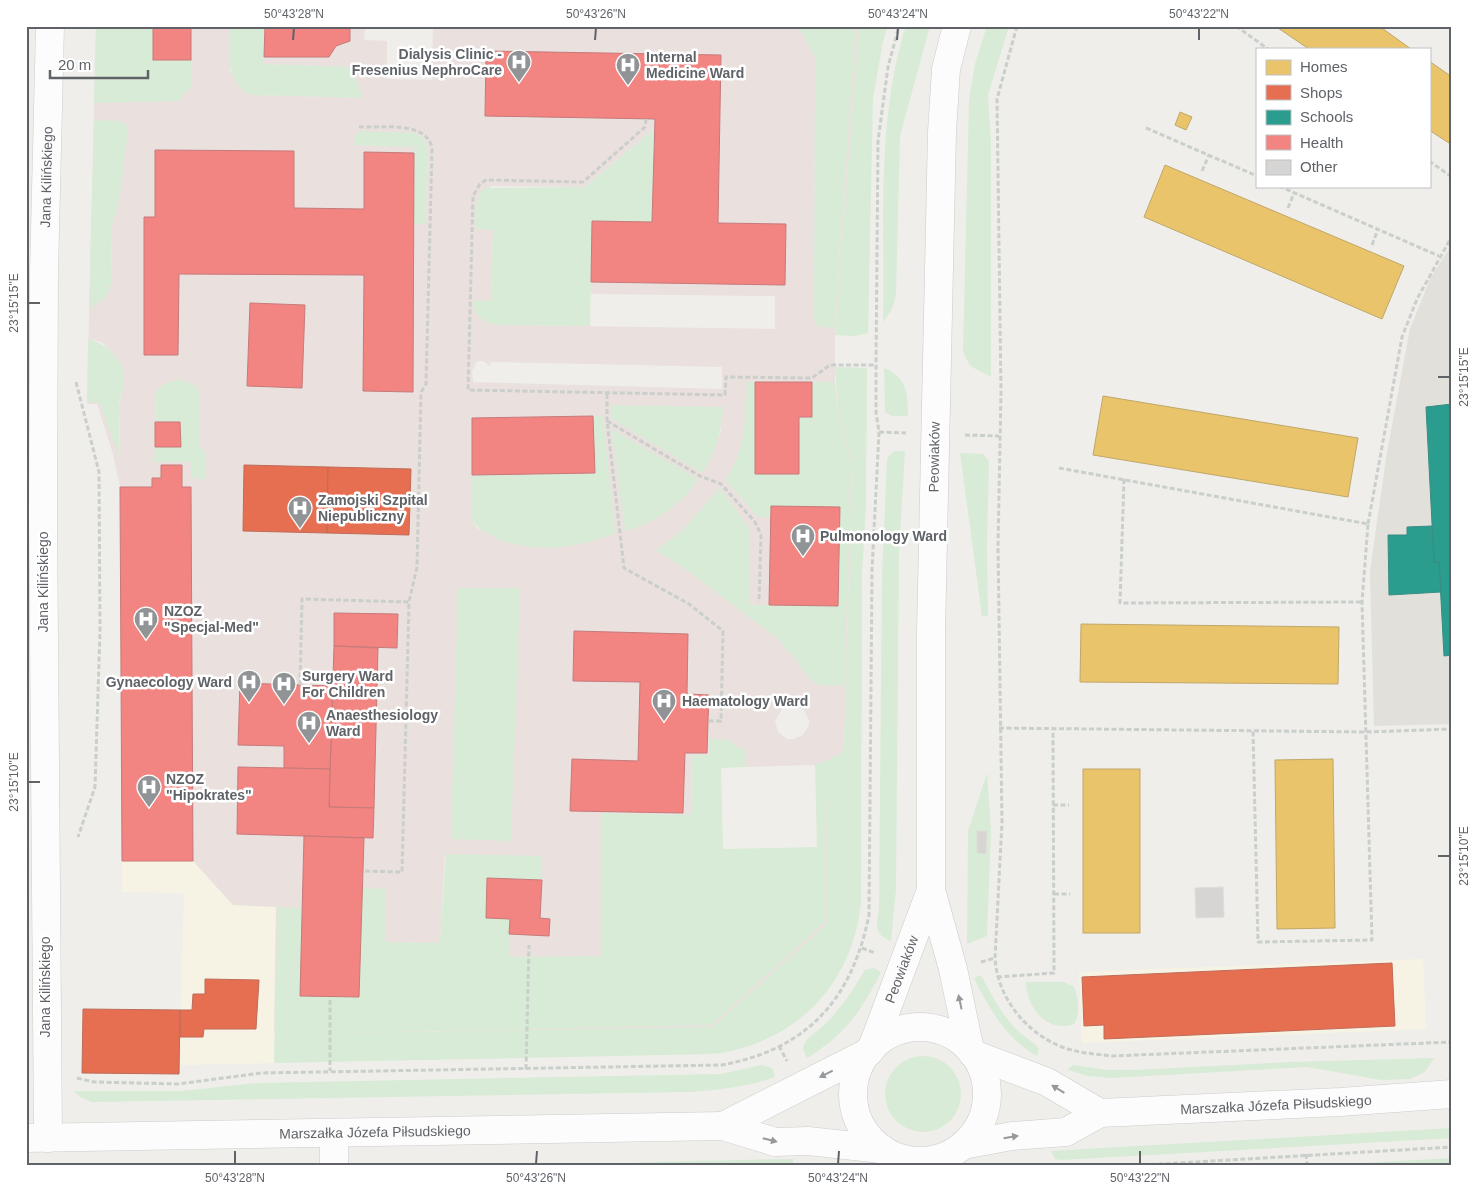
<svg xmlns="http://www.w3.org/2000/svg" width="1478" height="1191" viewBox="0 0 1478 1191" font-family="Arial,sans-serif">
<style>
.commercial{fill:#f7f3e4}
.education{fill:#e2e0da}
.medical{fill:#eae0de;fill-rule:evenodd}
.green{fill:#d8ebd6}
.homes{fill:#e9c46a;stroke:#c0a769}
.shops{fill:#e76f51;stroke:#be6b58}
.schools{fill:#2a9d8f;stroke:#3a8c83}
.health{fill:#f28482;stroke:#c67a7a}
.building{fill:#d6d5d3;stroke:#deddd9}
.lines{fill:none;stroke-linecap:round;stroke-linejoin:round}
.minor-casing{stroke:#cbcccc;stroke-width:29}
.tertiary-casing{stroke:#cbcccc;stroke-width:29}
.secondary-casing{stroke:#cacacb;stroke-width:29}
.path{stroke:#cacfcc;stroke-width:3;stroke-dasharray:5 2.5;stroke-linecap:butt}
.minor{stroke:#fdfcfc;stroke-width:28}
.tertiary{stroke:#fdfcfc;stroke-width:28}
.secondary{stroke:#fdfcfc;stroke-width:28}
.oneway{fill:#96999c}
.ticks{fill:none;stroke:#5f6368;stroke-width:2}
.labels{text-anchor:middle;stroke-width:5;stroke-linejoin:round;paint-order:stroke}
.poi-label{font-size:14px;font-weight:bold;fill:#5f6368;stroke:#fff;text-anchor:start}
.street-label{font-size:14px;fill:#5f6368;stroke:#fff}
.neatline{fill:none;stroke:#5f6368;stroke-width:2}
.ticks-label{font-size:12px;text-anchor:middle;fill:#5f6368}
</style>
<rect width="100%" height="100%" fill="#efeeea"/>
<g class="commercial">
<path d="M 122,861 L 193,861 L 233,905 L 276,907 L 274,1063 L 179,1065 L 184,893 L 122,892 Z"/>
<path d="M 1423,959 L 1426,1029 L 1082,1043 L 1079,972 Z"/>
</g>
<path class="education" d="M 1452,244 L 1452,724 L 1374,726 L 1370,571 L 1387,452 L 1410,329 L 1430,279 Z"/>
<path class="medical" d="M 96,26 L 230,26 L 230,71 L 245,92 L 252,95 L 362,98 L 350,67 L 264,64 L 265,26 L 365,26 L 364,40 L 387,41 L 387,79 L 432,80 L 433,26 L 798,26 L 815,56 L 814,319 L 834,327 L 856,26 L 859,26 L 835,335 L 835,382 L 838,408 L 852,461 L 844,751 L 828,760 L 828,923 L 712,1027 L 274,1034 L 276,907 L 233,905 L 193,861 L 122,861 L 120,487 L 113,454 L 97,404 L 87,404 ZM 95,120 L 128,129 L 120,194 L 112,227 L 111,284 ZM 654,129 L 652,222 L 592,221 L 591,294 L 775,296 L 775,329 L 500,325 L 486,322 L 474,301 L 491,302 L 493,230 L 476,229 L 490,186 L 585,187 ZM 416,133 L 425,140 L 428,151 L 425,224 L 413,223 L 414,146 L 354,145 ZM 89,339 L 101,342 L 114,354 L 122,368 L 124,381 L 119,406 L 120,458 L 100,403 ZM 477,361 L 483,361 L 490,366 L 491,362 L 722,367 L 722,389 L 473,382 L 472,371 ZM 755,382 L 755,474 L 799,474 L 799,417 L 812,417 L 833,382 L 837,408 L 844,686 L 818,685 L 808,677 L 795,658 L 777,638 L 684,568 L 657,551 L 682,531 L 720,489 L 749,528 L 749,605 L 838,606 L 840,507 L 771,506 L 733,468 L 742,444 ZM 164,384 L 198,389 L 200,447 L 181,447 L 180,422 L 155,422 L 156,391 ZM 611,406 L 722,407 L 721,431 L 718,438 ZM 595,473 L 615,533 L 600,539 L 569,546 L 516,544 L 502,541 L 477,528 L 472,518 ZM 794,705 L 804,710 L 809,720 L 809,725 L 803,735 L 793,739 L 787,739 L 778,732 L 775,721 L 783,707 ZM 710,739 L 745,750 L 745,767 L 815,765 L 827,760 L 825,922 L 274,1033 L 300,996 L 359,997 L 385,889 L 384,942 L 440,943 L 445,854 L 542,880 L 487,878 L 486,918 L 510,919 L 510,957 L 603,957 L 603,813 L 691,815 L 692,755 L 710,755 Z"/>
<g class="green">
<path d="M 96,26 L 153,26 L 153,60 L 191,60 L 191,87 L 178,101 L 94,103 Z"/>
<path d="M 230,26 L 265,26 L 264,64 L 350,67 L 363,98 L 252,95 C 223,83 230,52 230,26 Z"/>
<path d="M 798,26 L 856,26 L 834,328 L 816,326 L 814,319 L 815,56 Z"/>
<path d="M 859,26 L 888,26 L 883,41 L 873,99 L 868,333 L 855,336 L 835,335 Z"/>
<path d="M 906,26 L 930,26 L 900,136 L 896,295 L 892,309 L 883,322 C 885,226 876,118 906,26 Z"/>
<path d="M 987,26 L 1009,26 L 988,95 L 991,142 L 991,377 L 970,366 L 963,352 L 969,100 L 975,64 Z"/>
<path d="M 94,120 L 119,121 L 125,123 L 128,129 L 120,194 L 112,227 L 111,284 L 106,297 L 89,309 Z"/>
<path d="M 654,129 L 652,222 L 592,221 L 590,326 L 500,325 C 486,324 473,317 473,301 L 491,301 L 493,230 L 476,229 C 476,215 474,199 484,188 L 585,187 Z"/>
<path d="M 362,131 L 416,133 L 425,140 L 428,151 L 425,224 L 413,224 L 414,147 L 354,145 L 355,135 Z"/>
<path d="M 88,339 C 108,344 130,364 123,387 C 122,394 119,399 119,406 C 118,424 120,442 120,460 L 100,403 L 87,402 Z"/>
<path d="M 835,367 L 867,368 L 866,506 L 862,573 L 861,903 C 852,986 795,1044 712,1054 L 274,1063 L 278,907 L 303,908 L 300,995 L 359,997 L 362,888 L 386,889 L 385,942 L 440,943 L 446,854 L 541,856 L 542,880 L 487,878 L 486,917 L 510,919 L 510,957 L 602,956 L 602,813 L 691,815 L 692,755 L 710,755 L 710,739 L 727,740 L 745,751 L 745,767 L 721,768 L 723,849 L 817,847 L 815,765 L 827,760 L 825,922 L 711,1025 L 341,1033 L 712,1027 L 828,923 L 828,760 L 844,751 L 852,461 L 838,408 Z"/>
<path d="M 884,368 C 907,377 908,394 908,416 L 892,416 L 885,412 Z"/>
<path d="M 177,380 C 187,380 197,385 200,395 L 200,447 L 206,453 L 206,479 L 191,478 L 192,462 L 154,462 L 155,447 L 181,446 L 180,422 L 155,422 L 156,391 L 164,384 Z"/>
<path d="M 747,381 L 755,382 L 755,474 L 799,474 L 799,417 L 812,417 L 812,382 L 834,382 L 837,408 L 851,462 L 844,686 L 818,685 L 808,677 L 795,658 L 777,638 L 684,568 L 656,550 L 682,531 L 720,488 L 749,528 L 749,605 L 837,606 L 839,507 L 771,506 L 771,517 L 758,517 L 726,480 C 747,447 745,418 747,381 Z"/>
<path d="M 611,405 L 723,407 C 722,432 715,453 702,473 L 612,419 Z"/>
<path d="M 593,416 L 603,416 L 615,533 C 579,548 531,555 494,537 C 486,533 478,529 473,521 C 469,512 472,486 472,475 L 595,473 Z"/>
<path d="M 612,429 L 698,479 C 681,506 655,522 625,531 Z"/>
<path d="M 894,451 L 905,451 L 899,551 L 896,889 L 891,941 C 872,933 877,926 879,908 L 882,577 L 887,458 Z"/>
<path d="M 960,453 L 983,454 L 989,461 L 987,547 L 988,616 L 982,616 Z"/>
<path d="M 458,588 L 520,588 L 511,841 L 451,839 Z"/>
<path d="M 987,773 L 991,831 L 987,936 L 967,944 L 968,831 Z"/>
<path d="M 873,968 L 881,972 C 862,1010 845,1035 807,1058 L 803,1049 C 804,1038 816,1033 823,1026 C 841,1009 853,990 865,970 Z"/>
<path d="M 981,975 C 991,994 1000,1012 1015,1028 C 1022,1036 1033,1041 1039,1049 L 1037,1056 C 1007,1040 988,1007 974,978 Z"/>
<path d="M 1026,982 L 1063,982 L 1073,986 C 1079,995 1080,1015 1074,1024 C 1046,1034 1026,1005 1026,982 Z"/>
<circle cx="923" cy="1094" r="38"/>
<path d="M 1434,1058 L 1425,1072 L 1410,1079 L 1381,1080 L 1307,1067 L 1112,1078 L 1089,1076 L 1067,1070 L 1073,1065 L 1108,1070 L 1134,1070 L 1292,1062 Z"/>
<path d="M 762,1065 L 772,1068 L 775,1077 C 747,1087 719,1090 689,1092 L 92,1102 L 80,1097 L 74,1091 L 182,1091 L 257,1083 L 720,1074 Z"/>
<path d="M 1452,1128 L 1452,1138 L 1061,1160 L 1055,1159 L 1051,1151 Z"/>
<path d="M 1452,1158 L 1452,1165 L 1326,1165 Z"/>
<path d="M 793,1159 L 793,1165 L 625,1165 L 644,1162 Z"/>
</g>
<g class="homes">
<path d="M 1275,26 L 1379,26 L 1411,49 L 1309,49 Z"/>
<path d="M 1429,61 L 1452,77 L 1452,145 L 1429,130 Z"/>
<path d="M 1180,112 L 1192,117 L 1186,130 L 1175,125 Z"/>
<path d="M 1165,165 L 1404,266 L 1382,319 L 1144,217 Z"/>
<path d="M 1103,396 L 1358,438 L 1348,497 L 1093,455 Z"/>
<path d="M 1081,624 L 1339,627 L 1338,684 L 1080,682 Z"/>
<path d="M 1333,759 L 1335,928 L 1277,929 L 1275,760 Z"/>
<rect x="1083" y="769" width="57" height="164"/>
</g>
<g class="shops">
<path d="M 244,465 L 328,467 L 327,533 L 243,531 Z"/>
<path d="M 328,467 L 411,469 L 409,535 L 327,533 Z"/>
<path d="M 1392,963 L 1395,1026 L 1104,1039 L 1104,1025 L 1084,1026 L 1082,977 Z"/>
<path d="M 205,979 L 259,980 L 256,1029 L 204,1029 L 203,1037 L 180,1037 L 180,1010 L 192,1010 L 193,994 L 205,994 Z"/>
<path d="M 83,1009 L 180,1010 L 179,1074 L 82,1073 Z"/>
</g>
<g class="schools">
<path d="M 1452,404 L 1452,655 L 1444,656 L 1439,562 L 1434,562 L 1426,407 Z"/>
<path d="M 1432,526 L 1434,562 L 1439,562 L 1441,592 L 1389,595 L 1388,535 L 1407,535 L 1407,527 Z"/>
</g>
<g class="health">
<rect x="153" y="26" width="38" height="34"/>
<path d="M 265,26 L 350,26 L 350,41 L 336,46 L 329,57 L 264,57 Z"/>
<path d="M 486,51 L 721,55 L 718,223 L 786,224 L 785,285 L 591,282 L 592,221 L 652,222 L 655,119 L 485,116 Z"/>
<path d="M 155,150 L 294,151 L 294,208 L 364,209 L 364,152 L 414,153 L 413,392 L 363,391 L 364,275 L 179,274 L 178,355 L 144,355 L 144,217 L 155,217 Z"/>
<path d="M 250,303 L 305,305 L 302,388 L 247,386 Z"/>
<path d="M 755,382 L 812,382 L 812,417 L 799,417 L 799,474 L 755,474 Z"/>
<path d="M 593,416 L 595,473 L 472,475 L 472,418 Z"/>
<path d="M 155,422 L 180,422 L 181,447 L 155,447 Z"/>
<path d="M 161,465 L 182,465 L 182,487 L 191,487 L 193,861 L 122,861 L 120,487 L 152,487 L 152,478 L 161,478 Z"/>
<path d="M 771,506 L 840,507 L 838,606 L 769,605 Z"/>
<path d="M 334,613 L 398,614 L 397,648 L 334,646 Z"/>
<path d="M 574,631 L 688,634 L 687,694 L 709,695 L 708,721 L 707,753 L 685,753 L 683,813 L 570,811 L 572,759 L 638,761 L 640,682 L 573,681 Z"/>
<path d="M 334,646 L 378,648 L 374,808 L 329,807 Z"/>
<path d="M 240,683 L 333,686 L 330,769 L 284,768 L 284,746 L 238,745 Z"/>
<path d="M 238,767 L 330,769 L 329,807 L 374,808 L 373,838 L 237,834 Z"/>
<path d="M 304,836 L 364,838 L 359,997 L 300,996 Z"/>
<path d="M 487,878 L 542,880 L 540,918 L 550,919 L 549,936 L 509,934 L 510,919 L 486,918 Z"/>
</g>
<g class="building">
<path d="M 977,831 L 987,831 L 986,854 L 977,853 Z"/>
<path d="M 1223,887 L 1224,917 L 1196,918 L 1195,888 Z"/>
</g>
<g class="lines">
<defs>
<g id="minor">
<path d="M 973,1054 L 1047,1082 L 1100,1113"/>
<path id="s1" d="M 963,1145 L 1012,1136 L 1066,1132 L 1100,1113 L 1340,1102 L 1452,1094"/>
<path d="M 334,1165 L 334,1133"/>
</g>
<g id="tertiary">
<path d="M 723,1126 L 869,1052"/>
<path id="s2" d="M 26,1138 L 723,1126 L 775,1142 L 808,1141 L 882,1149"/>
<path id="s3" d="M 48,1138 L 43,515 L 44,272 L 50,26"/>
</g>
<g id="secondary">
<path d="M 957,26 L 946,69 L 942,132 L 931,632 L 931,890 L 953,969 L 970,1050"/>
<circle cx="920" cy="1094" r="67"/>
<path id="s4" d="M 872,1048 L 931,890"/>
</g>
</defs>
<use href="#minor" class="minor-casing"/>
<use href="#tertiary" class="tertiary-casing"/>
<use href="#secondary" class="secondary-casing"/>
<g class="path">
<path d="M 1017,26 L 997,99 L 1001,392 L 998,547 L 1002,822 L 995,958 C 997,997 1026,1033 1062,1047 C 1078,1053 1095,1054 1112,1056 L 1452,1042"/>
<path d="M 1236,26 L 1268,49"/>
<path d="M 1447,26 L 1452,30"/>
<path d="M 646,119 L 645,127 L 583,182 L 486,180 L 480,184 L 473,196 L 468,390 L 725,395 L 726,377 L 812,378 L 830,365 L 876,365"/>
<path d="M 359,127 C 381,128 428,120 432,149 L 426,384 L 421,392 L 417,567 L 409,602"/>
<path d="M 1146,128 L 1257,176"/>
<path d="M 1429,161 L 1452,177"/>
<path d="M 1202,171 L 1209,155"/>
<path d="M 1279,186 L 1439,256"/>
<path d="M 1288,208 L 1294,193"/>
<path d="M 1372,245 L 1378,229"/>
<path d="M 76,382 L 99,472 L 100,631 L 95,787 L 78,837"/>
<path d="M 607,394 L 607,421 L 624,568 L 689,604 L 723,631 L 721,721 L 708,721"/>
<path d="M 607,421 L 700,476 L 721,484 L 755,522 L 761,535 L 759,602"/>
<path d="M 879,432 L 906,433"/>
<path d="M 965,435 L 999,436"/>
<path d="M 1059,468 L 1368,524 L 1362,602 L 1372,940 L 1258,942 L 1253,731"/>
<path d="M 1124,479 L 1120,603 L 1362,602"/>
<path d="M 1368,524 L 1402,337 L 1417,299 L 1452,236"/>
<path d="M 300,685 L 302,599 L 409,602 L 402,872 L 363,871"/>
<path d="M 999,728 L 1365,732 L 1452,729"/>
<path d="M 1053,805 L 1069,805"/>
<path d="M 1054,894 L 1070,894"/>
<path d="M 862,948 L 875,953"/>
<path d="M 981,962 L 995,958"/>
<path d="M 997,977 L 1054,973 L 1053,729"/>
<path d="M 330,1000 L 330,1071"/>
<path d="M 779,1046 L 787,1061"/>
<path d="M 526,1069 L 529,945"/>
<path d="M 77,1078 L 94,1082 L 178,1084 L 261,1073 L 722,1065 C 808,1049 852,999 869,915 L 872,570 L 879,432 L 876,412 L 876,365 L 878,141 L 888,67 L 899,26"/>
<path d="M 1306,1154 L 1307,1165"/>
<path d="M 1143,1165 L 1452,1147"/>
</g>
<use href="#minor" class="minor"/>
<use href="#tertiary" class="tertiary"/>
<use href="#secondary" class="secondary"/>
</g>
<defs><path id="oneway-solid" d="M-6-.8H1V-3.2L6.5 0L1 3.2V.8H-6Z" transform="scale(1.25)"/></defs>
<g class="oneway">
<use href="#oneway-solid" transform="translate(960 1002) rotate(-102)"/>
<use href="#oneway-solid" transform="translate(826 1074) rotate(153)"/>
<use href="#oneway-solid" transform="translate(1058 1089) rotate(-149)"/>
<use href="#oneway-solid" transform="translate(1011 1137) rotate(-9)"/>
<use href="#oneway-solid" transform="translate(770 1140) rotate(14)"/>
</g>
<path class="ticks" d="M 293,40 L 294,28M 595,40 L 596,28M 897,40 L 898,28M 1199,40 L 1199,28M 28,303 L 40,303M 1438,377 L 1450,377M 28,782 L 40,782M 1438,856 L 1450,856M 235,1164 L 235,1151M 536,1164 L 537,1151M 838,1164 L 839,1151M 1140,1164 L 1140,1151"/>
<defs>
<symbol id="hospital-pin" viewBox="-11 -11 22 30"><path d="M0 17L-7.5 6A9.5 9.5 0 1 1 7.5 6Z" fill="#919496" stroke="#fff"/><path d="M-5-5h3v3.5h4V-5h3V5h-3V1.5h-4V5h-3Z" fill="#fff"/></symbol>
</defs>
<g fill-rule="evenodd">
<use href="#hospital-pin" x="505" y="48" width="28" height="38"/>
<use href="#hospital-pin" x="614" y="51" width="28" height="38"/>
<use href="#hospital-pin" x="286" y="494" width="28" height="38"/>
<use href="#hospital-pin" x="789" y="522" width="28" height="38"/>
<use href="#hospital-pin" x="132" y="605" width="28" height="38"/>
<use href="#hospital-pin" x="235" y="668" width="28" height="38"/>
<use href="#hospital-pin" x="270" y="670" width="28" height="38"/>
<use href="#hospital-pin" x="650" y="687" width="28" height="38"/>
<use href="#hospital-pin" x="295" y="709" width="28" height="38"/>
<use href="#hospital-pin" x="135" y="773" width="28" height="38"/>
</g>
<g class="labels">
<g class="poi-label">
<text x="502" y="59" text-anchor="end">Dialysis Clinic -<tspan x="502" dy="16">Fresenius NephroCare</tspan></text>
<text x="646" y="62">Internal<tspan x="646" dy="16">Medicine Ward</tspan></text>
<text x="318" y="505">Zamojski Szpital<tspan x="318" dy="16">Niepubliczny</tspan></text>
<text x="820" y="541">Pulmonology Ward</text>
<text x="164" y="616">NZOZ<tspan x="164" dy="16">"Specjal-Med"</tspan></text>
<text x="302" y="681">Surgery Ward<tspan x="302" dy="16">For Children</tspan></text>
<text x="232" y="687" text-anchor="end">Gynaecology Ward</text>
<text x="682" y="706">Haematology Ward</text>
<text x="326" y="720">Anaesthesiology<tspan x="326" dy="16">Ward</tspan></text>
<text x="166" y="784">NZOZ<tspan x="166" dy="16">"Hipokrates"</tspan></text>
</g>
<g class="street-label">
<text dy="5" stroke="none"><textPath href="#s3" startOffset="961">Jana Kilińskiego</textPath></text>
<text transform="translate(934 457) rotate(-89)" y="5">Peowiaków</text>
<text transform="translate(43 582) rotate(-90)" y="5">Jana Kilińskiego</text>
<text dy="5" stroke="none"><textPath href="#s4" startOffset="84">Peowiaków</textPath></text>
<text transform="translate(45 987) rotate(-90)" y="5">Jana Kilińskiego</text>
<text dy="5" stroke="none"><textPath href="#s1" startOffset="319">Marszałka Józefa Piłsudskiego</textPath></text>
<text dy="5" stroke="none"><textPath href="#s2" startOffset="349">Marszałka Józefa Piłsudskiego</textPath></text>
</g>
</g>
<rect width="1478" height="1191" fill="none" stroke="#ffffff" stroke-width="55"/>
<rect x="1256" y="48" width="175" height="140" fill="#ffffff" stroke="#bfc1c3"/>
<rect x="1266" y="60" width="25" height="15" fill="#e9c46a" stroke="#bfc1c3"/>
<text x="1300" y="72" font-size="15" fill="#5f6368">Homes</text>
<rect x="1266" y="85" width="25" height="15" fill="#e76f51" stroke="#bfc1c3"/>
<text x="1300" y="98" font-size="15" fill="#5f6368">Shops</text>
<rect x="1266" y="110" width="25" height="15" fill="#2a9d8f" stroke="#bfc1c3"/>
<text x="1300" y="122" font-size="15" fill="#5f6368">Schools</text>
<rect x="1266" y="135" width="25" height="15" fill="#f28482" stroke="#bfc1c3"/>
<text x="1300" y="148" font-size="15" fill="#5f6368">Health</text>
<rect x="1266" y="160" width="25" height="15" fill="#d6d5d3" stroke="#bfc1c3"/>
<text x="1300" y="172" font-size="15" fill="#5f6368">Other</text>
<path d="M50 70v8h98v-8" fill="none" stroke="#5f6368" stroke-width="2.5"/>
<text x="58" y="70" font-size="15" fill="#5f6368" stroke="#ffffff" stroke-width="4" paint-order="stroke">20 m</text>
<rect x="28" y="28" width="1422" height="1136" class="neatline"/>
<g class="ticks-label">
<text x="294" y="18">50°43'28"N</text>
<text x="596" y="18">50°43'26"N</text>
<text x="898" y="18">50°43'24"N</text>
<text x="1199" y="18">50°43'22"N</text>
<text transform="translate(14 303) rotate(-90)" y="4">23°15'15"E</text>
<text transform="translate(1464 377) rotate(-90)" y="4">23°15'15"E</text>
<text transform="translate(14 782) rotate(-90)" y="4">23°15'10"E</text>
<text transform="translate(1464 856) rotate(-90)" y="4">23°15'10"E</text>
<text x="235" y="1182">50°43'28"N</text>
<text x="536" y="1182">50°43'26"N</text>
<text x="838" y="1182">50°43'24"N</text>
<text x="1140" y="1182">50°43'22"N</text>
</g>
</svg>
